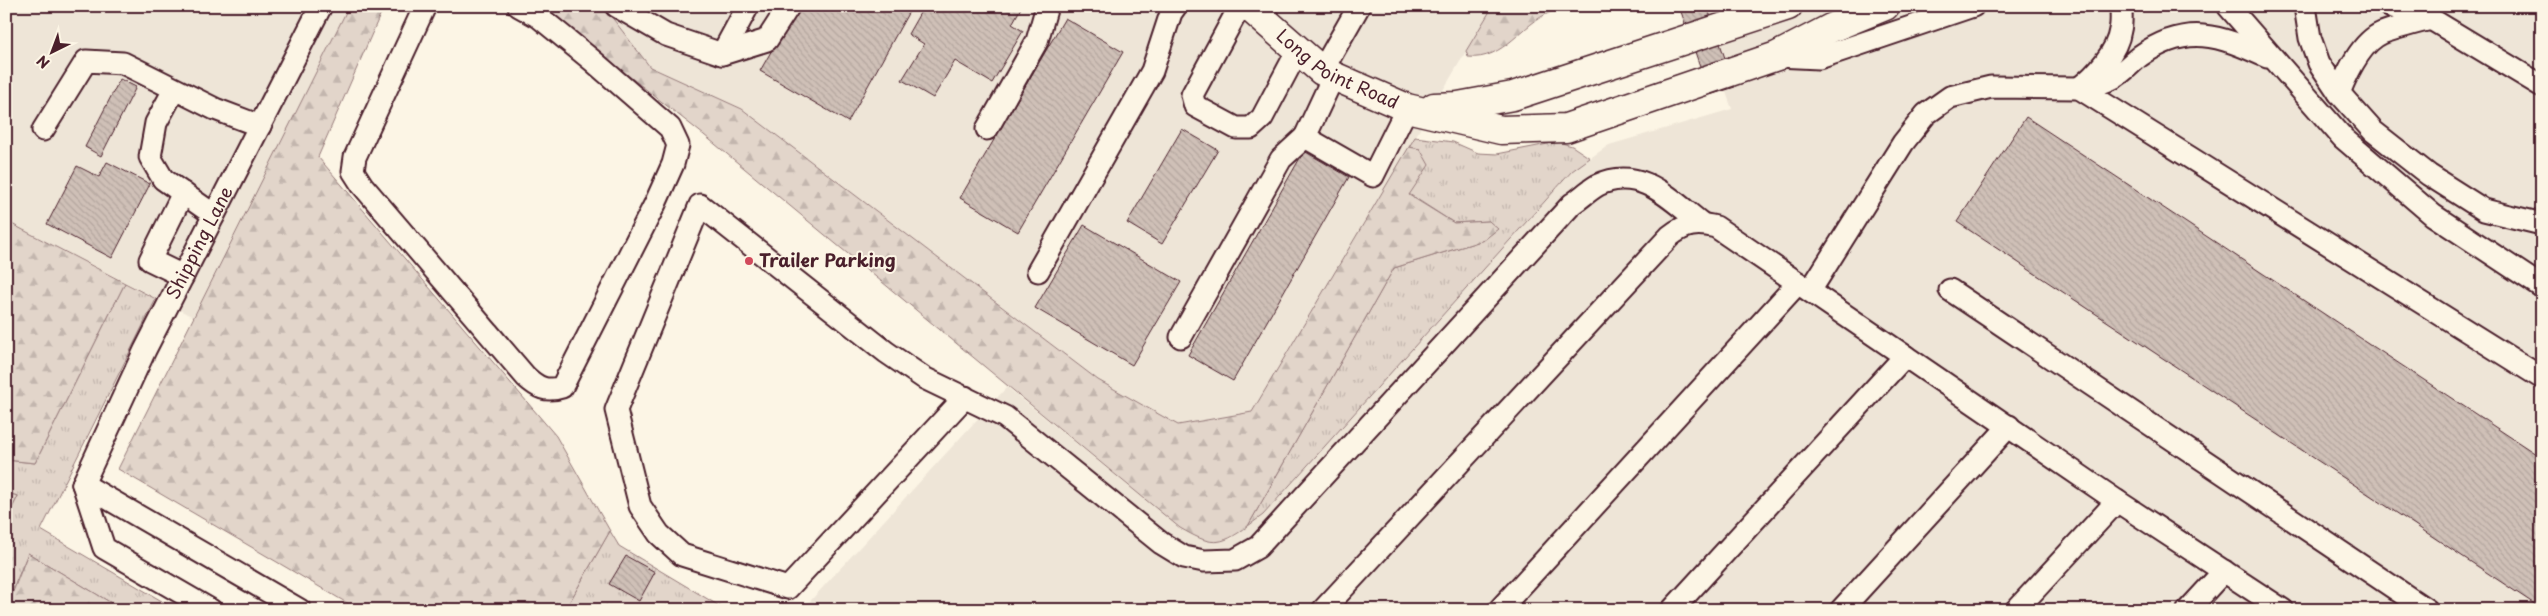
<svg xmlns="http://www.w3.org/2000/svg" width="2548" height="616" viewBox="0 0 2548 616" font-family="'Playpen Sans',sans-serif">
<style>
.built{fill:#eee5d7}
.grass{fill:url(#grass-tufts);stroke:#967a7a}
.forest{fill:url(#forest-firs);stroke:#967a7a}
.building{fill:url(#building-back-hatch);stroke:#4a1f2b}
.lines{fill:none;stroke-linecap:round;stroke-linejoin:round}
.minor-casing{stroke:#4a1f2b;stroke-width:25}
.major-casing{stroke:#4a1f2b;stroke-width:31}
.minor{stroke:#fcf5e5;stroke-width:21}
.major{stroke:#fcf5e5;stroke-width:28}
.poi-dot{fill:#d1495b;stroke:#fcf5e5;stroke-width:2}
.labels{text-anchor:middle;stroke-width:4;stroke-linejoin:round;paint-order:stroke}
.street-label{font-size:18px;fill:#4a1f2b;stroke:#fcf5e5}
.poi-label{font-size:18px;font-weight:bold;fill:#4a1f2b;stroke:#fcf5e5;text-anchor:start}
</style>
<defs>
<pattern id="grass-tufts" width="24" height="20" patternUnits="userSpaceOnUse" patternTransform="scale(1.25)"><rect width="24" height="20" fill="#e2d5ca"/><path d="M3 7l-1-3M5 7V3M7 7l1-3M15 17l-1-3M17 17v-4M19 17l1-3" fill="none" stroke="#c3b6ae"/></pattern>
<pattern id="forest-firs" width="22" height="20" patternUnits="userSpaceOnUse" patternTransform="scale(1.25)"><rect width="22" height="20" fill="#e2d5ca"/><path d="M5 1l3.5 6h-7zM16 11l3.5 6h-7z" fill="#c3b6ae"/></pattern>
<pattern id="building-back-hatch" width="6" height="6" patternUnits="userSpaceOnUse" patternTransform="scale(1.25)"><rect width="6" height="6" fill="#cfc0b7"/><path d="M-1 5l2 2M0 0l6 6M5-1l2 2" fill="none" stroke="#b3a59e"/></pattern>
</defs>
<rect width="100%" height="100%" fill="#fcf5e5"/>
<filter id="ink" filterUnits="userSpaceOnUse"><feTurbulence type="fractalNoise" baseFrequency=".02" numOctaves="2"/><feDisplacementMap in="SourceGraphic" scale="10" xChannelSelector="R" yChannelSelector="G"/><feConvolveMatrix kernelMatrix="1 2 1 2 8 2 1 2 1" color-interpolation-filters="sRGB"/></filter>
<g filter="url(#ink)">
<g class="built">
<path d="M 6,6 L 349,6 L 195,318 L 6,221 Z"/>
<path d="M 598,6 L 1493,6 L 1252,412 L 1178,425 L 1098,380 L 742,109 L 650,67 L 607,11 Z"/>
<path d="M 1695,6 L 2542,6 L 2542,610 L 802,610 L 1007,387 L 1180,528 L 1231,539 L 1263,515 L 1572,171 L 1609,145 L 1732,109 Z"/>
</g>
<g class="grass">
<path d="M 1415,137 L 1453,142 L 1478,153 L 1497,154 L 1558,142 L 1572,146 L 1590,158 L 1572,171 L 1263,515 L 1248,526 L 1394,268 L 1484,240 L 1497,229 L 1489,221 L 1454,223 L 1409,194 L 1420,149 L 1409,147 Z"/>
<path d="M 125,283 L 156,299 L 41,530 L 177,610 L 123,610 L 28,553 L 6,606 L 6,520 L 18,496 L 6,493 L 6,460 L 35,463 Z"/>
<path d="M 610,531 L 619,546 L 726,610 L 565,610 Z"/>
</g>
<g class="forest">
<path d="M 349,6 L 384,6 L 318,157 L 556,436 L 610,531 L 565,610 L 359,610 L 118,469 Z"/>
<path d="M 540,6 L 598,6 L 607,11 L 650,67 L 742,109 L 1098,380 L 1178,425 L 1252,412 L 1409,147 L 1420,149 L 1429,165 L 1409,195 L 1454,223 L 1489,221 L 1498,229 L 1484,240 L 1394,268 L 1248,526 C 1219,548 1210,545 1180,528 L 704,135 Z"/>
<path d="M 1493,6 L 1574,6 C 1566,8 1558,9 1551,12 C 1522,23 1504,61 1468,57 L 1466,51 Z"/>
<path d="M 6,221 L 125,283 L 35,463 L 6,460 Z"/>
<path d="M 6,493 L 18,496 L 6,520 Z"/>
<path d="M 28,553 L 123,610 L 6,610 Z"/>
</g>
<g class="building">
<path d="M 681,6 L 693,6 L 690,11 Z"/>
<path d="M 797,6 L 912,6 L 848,122 L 760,71 Z"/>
<path d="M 924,6 L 1022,6 L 1012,24 L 1023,31 L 992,83 L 955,61 L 933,98 L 902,80 L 924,44 L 908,34 Z"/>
<path d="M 1679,6 L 1707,6 L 1735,87 L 1710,95 Z"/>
<path d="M 1065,18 L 1123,52 L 1018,232 L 960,198 Z"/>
<path d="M 120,79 L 136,87 L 101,156 L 85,147 Z"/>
<path d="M 2026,117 L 2542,458 L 2542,609 L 1957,222 Z"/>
<path d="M 1182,129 L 1218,150 L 1162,244 L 1127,223 Z"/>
<path d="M 1304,151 L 1349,177 L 1233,381 L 1188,355 Z"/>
<path d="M 107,162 L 150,184 L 112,258 L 47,224 L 77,166 L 99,177 Z"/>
<path d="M 1084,225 L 1181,282 L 1132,365 L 1035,308 Z"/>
<path d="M 626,556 L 655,572 L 639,601 L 609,584 Z"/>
</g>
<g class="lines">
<defs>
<g id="minor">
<path d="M 425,6 L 355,157 L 353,171 L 362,185 L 526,377 C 538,388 546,392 562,387 L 655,204 L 673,164 L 678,145 L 670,128 L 593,61 L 539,17 L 519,6"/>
<path d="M 616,6 L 666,35 L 722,54 L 767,40 L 789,6"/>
<path d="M 1240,6 L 1192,95 L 1195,106 L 1236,128 L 1251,128 L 1262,118 L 1298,50"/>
<path d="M 2121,6 C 2121,14 2122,23 2120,30 C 2117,52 2096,75 2079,88 C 2090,85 2103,84 2113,78 C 2123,73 2131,63 2140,56 C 2187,23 2219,35 2267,57"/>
<path d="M 2228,6 L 2343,138 L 2433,215 L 2542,287"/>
<path d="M 2305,6 L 2310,38 L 2319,63 L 2339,93 L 2373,131 L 2429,175 L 2484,210 L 2542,224"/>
<path d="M 2389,6 L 2431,18"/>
<path d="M 2417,6 L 2431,19 L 2542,86"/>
<path d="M 722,54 L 748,6"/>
<path d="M 1777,56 L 1819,58 L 1973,6"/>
<path d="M 1322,71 L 1359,6"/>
<path d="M 1334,75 L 1305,137 L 1373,176 L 1407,108"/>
<path d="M 174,90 L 156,123 L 150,157 L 163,179 L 214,215"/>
<path d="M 2339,93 C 2347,73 2361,42 2382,33 C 2398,27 2415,23 2431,19"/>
<path d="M 987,129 L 1037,41 L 1047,6"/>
<path d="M 43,130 L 86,61 L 123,63 L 215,109 L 260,126"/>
<path d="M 183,193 L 150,260 L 183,276"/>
<path d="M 1038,271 L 1152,71 L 1171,13 L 1176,6"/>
<path d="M 1950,290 L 2427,610"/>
<path d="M 1810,291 L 1903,143 L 1926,114 L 1950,97 L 1991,87 L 2079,88 L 2542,378"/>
<path d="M 1181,337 L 1281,159 L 1305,137"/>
<path d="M 965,397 L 788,588 L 682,555 L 659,534 L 640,506 L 616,410 L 700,205 L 886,352 L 924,378 L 1005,417 L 1161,543 L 1184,557 L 1204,561 L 1235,560 L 1258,547 L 1572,204 C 1581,198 1589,190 1598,185 C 1640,165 1670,199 1701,223"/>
<path id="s1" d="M 83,484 L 145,350 L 321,6"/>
<path d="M 83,484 L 300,610"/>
<path d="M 83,484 L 104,548 L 211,610"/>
<path d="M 1323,610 L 1670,236 C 1685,224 1697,222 1716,227 L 2117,501 L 2283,610"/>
<path d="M 1499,610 L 1798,283"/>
<path d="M 1672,610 L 1905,356"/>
<path d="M 1841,610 L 2009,426"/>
<path d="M 2016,610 L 2117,501"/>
<path d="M 2188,610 L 2224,571"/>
</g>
<g id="major">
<path id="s2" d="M 1248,6 L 1322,71 L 1407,108 L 1501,130 L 1566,128 L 1777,56 L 1831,28 L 1885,6"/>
<path d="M 1434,107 L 1458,106 L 1513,96 L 1788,6"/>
</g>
</defs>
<use href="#minor" class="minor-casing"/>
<use href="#major" class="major-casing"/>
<use href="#minor" class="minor"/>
<use href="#major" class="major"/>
</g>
</g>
<circle class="poi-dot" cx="749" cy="261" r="5"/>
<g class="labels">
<g class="street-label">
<text dy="6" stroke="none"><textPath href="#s2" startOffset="111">Long Point Road</textPath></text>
<text dy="6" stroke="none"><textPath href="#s1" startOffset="268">Shipping Lane</textPath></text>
</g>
<g class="poi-label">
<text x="759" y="267">Trailer Parking</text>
</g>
</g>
<rect width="2548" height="616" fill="none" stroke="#fcf5e5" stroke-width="25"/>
<rect x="12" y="12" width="2523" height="591" fill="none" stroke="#4a1f2b" stroke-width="2" filter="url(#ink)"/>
<g transform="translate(52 52) rotate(222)" stroke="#fcf5e5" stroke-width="4" paint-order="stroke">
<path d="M0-4L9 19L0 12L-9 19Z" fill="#4a1f2b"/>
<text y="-8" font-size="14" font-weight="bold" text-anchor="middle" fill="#4a1f2b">N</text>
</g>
</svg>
